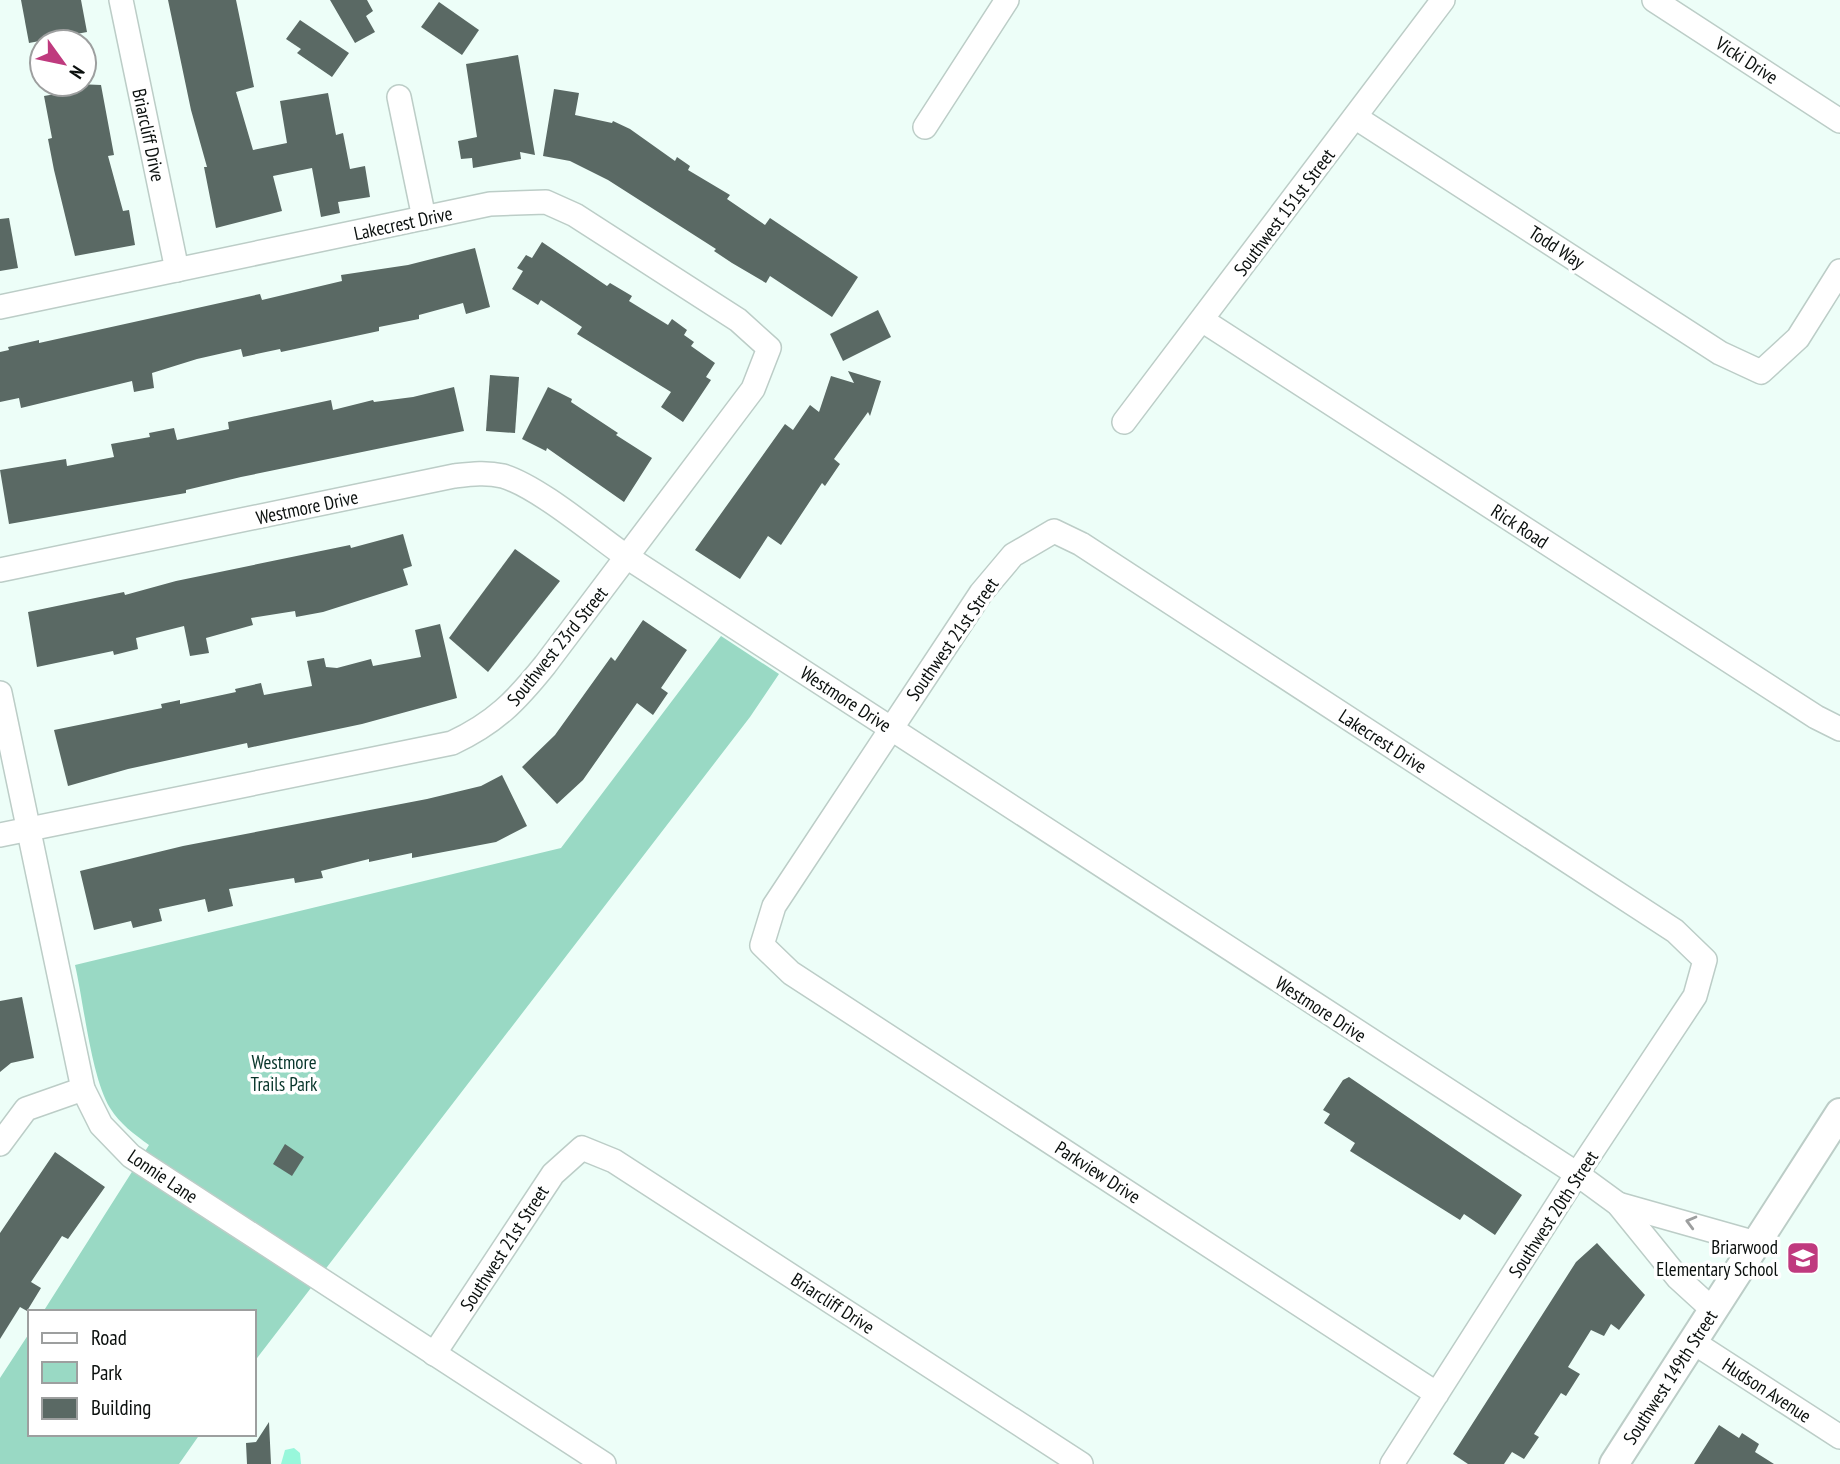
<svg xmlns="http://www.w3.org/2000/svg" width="1840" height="1464" viewBox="0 0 1840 1464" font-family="'PT Sans Narrow',sans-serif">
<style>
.green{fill:#99d9c4}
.water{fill:#98f7db}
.building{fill:#5a6964}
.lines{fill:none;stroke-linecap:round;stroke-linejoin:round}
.minor-casing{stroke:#bccdc7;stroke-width:26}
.tertiary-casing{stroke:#bccdc7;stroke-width:32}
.minor{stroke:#fff;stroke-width:23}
.tertiary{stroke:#fff;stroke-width:28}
.oneway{stroke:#9d9f9f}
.labels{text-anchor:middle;stroke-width:7;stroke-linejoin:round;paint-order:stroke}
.street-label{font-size:19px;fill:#0b100e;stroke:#fff}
.park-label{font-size:19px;fill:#07352a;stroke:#fff}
.poi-label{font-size:19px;fill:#0b100e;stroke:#fff;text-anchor:end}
</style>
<rect width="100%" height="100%" fill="#edfef8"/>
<g class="green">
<path d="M 721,636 L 779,674 L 750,717 L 254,1362 L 254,1312 L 43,1312 L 149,1145 C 134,1134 120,1124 110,1108 C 91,1076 84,1004 75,965 L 561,848 Z"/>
<path d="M 30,1332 L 30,1434 L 200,1434 L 179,1464 L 0,1464 L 0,1378 Z"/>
</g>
<path class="water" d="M 294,1448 L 300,1453 L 301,1464 L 281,1464 L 285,1450 Z"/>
<g class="building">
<path d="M 21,0 L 81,0 L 87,32 L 29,43 Z"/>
<path d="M 168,0 L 236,0 L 254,87 L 236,92 L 253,150 L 287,143 L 280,101 L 328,93 L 336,135 L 343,133 L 350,169 L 365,166 L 370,197 L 338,202 L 340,213 L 321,217 L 312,168 L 273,176 L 282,211 L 216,228 L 204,167 L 207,167 L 191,110 Z"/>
<path d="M 330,0 L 367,0 L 373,11 L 366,16 L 375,32 L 355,43 Z"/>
<path d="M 439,2 L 479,30 L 462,55 L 421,27 Z"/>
<path d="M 300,20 L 349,53 L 332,77 L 297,53 L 301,49 L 286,39 Z"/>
<path d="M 518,55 L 535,155 L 520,152 L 521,159 L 473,168 L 472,158 L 461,159 L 458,141 L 477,137 L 466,64 Z"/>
<path d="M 77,84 L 101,85 L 114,155 L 108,156 L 123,211 L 129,210 L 135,245 L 75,256 L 54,170 L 48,139 L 52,138 L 44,96 L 78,90 Z"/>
<path d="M 554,89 L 579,93 L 575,115 L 612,123 L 613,121 L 630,129 L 675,161 L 677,157 L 690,166 L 688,170 L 730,195 L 727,199 L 765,225 L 770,218 L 858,277 L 832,317 L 770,276 L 766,283 L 732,263 L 714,251 L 716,249 L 608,180 L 570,161 L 543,156 Z"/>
<path d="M 9,218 L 18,268 L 0,271 L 0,219 Z"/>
<path d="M 542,242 L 607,286 L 610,283 L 632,296 L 629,301 L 668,325 L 672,319 L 687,330 L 684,335 L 694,342 L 691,346 L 715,363 L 706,377 L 711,380 L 683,422 L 661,407 L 671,392 L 577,334 L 582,327 L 541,300 L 538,305 L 512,289 L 523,271 L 517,268 L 526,255 L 532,258 Z"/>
<path d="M 475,248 L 490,307 L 466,314 L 463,303 L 419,315 L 419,319 L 379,327 L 379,331 L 281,352 L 280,349 L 243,357 L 241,349 L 197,359 L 152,373 L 154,388 L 134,392 L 132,381 L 21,408 L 19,398 L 0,402 L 0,352 L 9,350 L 8,347 L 39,340 L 39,343 L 260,294 L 262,300 L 342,281 L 341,275 L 408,265 Z"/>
<path d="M 878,310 L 891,337 L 843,361 L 830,334 Z"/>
<path d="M 848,371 L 881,381 L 870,416 L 868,412 L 834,459 L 840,464 L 825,486 L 822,483 L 781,545 L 768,536 L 740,579 L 695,550 L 785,424 L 793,430 L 810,405 L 819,412 L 831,376 L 854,383 Z"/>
<path d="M 490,375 L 519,377 L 515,433 L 486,431 Z"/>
<path d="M 454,387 L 464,431 L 241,477 L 186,490 L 186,493 L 9,524 L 0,470 L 66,459 L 67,466 L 114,457 L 111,444 L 150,437 L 149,433 L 174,428 L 177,440 L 229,429 L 228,422 L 331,400 L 333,410 L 373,400 L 374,402 L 413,397 Z"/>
<path d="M 548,387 L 572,399 L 571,402 L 618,433 L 616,435 L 652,458 L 624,502 L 547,448 L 546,451 L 522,439 Z"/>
<path d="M 403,534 L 412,566 L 403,569 L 408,585 L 323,612 L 296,617 L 295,611 L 251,618 L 253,625 L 206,638 L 209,653 L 190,656 L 184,626 L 136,638 L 138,649 L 114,655 L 113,651 L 37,667 L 28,612 L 124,592 L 125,595 L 176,581 L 350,545 L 351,548 Z"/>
<path d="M 515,549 L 560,581 L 488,672 L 449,638 Z"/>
<path d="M 643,620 L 687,650 L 661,688 L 668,693 L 653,715 L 637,703 L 583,780 L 557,804 L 522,767 L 555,735 L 611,657 L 615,661 Z"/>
<path d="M 440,624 L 457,698 L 362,724 L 248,748 L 247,743 L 128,769 L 68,786 L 54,730 L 162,708 L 161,704 L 180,700 L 180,704 L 236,692 L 235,689 L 261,683 L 264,695 L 312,686 L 307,661 L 324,658 L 326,667 L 337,668 L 371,659 L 373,666 L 421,657 L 415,630 Z"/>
<path d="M 502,775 L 527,826 L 496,842 L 412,858 L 412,853 L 369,862 L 369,859 L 321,871 L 323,878 L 295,883 L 294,878 L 229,889 L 233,906 L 208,912 L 205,899 L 159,909 L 162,921 L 133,928 L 131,921 L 94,930 L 80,871 L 183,846 L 427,799 L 481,786 Z"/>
<path d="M 22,997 L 34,1058 L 11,1063 L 0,1072 L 0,1001 Z"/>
<path d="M 1349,1077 L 1522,1195 L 1495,1235 L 1464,1214 L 1460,1220 L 1350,1151 L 1355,1143 L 1324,1123 L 1330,1114 L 1323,1110 L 1343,1080 Z"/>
<path d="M 285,1144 L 304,1157 L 292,1176 L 273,1164 Z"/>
<path d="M 55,1152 L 105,1187 L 68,1239 L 62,1236 L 31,1282 L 41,1288 L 27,1311 L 20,1307 L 0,1339 L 0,1233 Z"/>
<path d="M 1597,1243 L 1645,1295 L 1619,1330 L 1611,1324 L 1604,1336 L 1591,1330 L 1568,1367 L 1580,1374 L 1566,1396 L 1561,1393 L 1534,1434 L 1539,1437 L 1524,1459 L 1512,1452 L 1504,1464 L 1468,1464 L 1453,1454 L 1576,1262 Z"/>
<path d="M 269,1422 L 271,1464 L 247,1464 L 246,1443 L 256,1442 Z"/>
<path d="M 1719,1425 L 1739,1438 L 1742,1433 L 1759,1444 L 1755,1452 L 1774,1464 L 1694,1464 Z"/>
</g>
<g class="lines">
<defs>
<g id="minor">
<path d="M 121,0 L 177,270"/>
<path d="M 1654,0 L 1840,121"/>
<path d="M 399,97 L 424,218"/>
<path d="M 1355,117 L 1720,353 L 1761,372 L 1798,338 L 1840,271"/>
<path d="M 925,127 L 1007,0"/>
<path d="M 0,307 L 490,204 L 546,202 L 575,215 L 738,320 L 769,348 L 753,389 L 545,665 C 516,701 495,723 452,743 L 0,835"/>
<path d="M 1202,320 L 1816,717 L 1840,729"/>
<path d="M 1124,422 L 1443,0"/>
<path d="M 0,570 L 454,476 C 471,474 486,472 503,476 C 539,487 594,534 627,557 L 1577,1174 L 1618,1204 L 1678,1278 L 1713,1310"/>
<path d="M 0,693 L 83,1089 L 101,1125 L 131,1156 L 604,1464"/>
<path d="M 0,1144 L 26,1109 L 83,1089"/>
<path d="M 1618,1204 L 1756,1243"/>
<path d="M 1693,1342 L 1840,1437"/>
<path d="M 434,1354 L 553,1174 L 582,1148 L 614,1161 L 1081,1464"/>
<path d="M 1392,1464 L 1577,1174 L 1695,996 L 1705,960 L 1675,931 L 1632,903 L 1081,544 L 1054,531 L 1013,555 L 981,593 L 774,906 L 762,945 L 791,973 L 1437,1394"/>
</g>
<path id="tertiary" d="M 1614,1464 L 1840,1113"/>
</defs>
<use href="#minor" class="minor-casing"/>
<use href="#tertiary" class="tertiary-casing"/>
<use href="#minor" class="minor"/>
<use href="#tertiary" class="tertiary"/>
</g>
<defs><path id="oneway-chevron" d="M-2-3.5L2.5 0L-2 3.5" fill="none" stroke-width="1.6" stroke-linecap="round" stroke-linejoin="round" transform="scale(1.75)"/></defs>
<use class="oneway" href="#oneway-chevron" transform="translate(1691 1222) rotate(-165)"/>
<defs>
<symbol id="school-square" viewBox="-11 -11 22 22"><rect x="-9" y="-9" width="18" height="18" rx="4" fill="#bf3a7e" stroke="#fff"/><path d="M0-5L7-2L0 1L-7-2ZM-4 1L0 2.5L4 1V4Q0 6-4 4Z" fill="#fff"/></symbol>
</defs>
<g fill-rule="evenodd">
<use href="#school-square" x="1784" y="1239" width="38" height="38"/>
</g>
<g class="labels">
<g class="street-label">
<text transform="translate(1747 60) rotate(33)" y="7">Vicki Drive</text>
<text transform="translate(149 135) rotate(78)" y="7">Briarcliff Drive</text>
<text transform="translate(1284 212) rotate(-53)" y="7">Southwest 151st Street</text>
<text transform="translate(403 223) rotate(-12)" y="7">Lakecrest Drive</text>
<text transform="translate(1557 247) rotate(33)" y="7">Todd Way</text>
<text transform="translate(307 507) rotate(-12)" y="7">Westmore Drive</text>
<text transform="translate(1520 526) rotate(33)" y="7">Rick Road</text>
<text transform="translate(952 639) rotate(-55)" y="7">Southwest 21st Street</text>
<text transform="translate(557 646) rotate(-51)" y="7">Southwest 23rd Street</text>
<text transform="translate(846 699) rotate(33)" y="7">Westmore Drive</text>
<text transform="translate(1383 741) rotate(33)" y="7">Lakecrest Drive</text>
<text transform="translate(1321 1009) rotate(33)" y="7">Westmore Drive</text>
<text transform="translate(1098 1172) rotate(33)" y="7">Parkview Drive</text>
<text transform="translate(163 1176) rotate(34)" y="7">Lonnie Lane</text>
<text transform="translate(1553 1214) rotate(-57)" y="7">Southwest 20th Street</text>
<text transform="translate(504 1248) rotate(-57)" y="7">Southwest 21st Street</text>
<text transform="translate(833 1303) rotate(33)" y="7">Briarcliff Drive</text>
<text transform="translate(1670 1377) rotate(-57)" y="7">Southwest 149th Street</text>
<text transform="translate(1767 1390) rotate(33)" y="7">Hudson Avenue</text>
</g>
<g class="park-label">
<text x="284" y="1069">Westmore<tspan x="284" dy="22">Trails Park</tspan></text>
</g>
<g class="poi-label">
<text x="1778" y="1254">Briarwood<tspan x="1778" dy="22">Elementary School</tspan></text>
</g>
</g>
<rect x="28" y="1310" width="228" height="126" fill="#ffffff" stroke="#9d9f9f" stroke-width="2"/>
<rect x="42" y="1333" width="35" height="10" fill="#ffffff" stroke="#9d9f9f" stroke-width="2"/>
<text x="91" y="1345" font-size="21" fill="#0b100e">Road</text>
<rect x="42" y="1362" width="35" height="21" fill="#99d9c4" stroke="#9d9f9f" stroke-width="2"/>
<text x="91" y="1380" font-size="21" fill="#0b100e">Park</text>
<rect x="42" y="1398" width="35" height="21" fill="#5a6964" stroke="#9d9f9f" stroke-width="2"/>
<text x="91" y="1415" font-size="21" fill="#0b100e">Building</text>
<g transform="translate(63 63) rotate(123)"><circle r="33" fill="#ffffff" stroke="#9d9f9f" stroke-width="2"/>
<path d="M0-5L12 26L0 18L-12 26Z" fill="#bf3a7e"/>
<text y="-10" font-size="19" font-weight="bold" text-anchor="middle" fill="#0b100e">N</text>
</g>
</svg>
